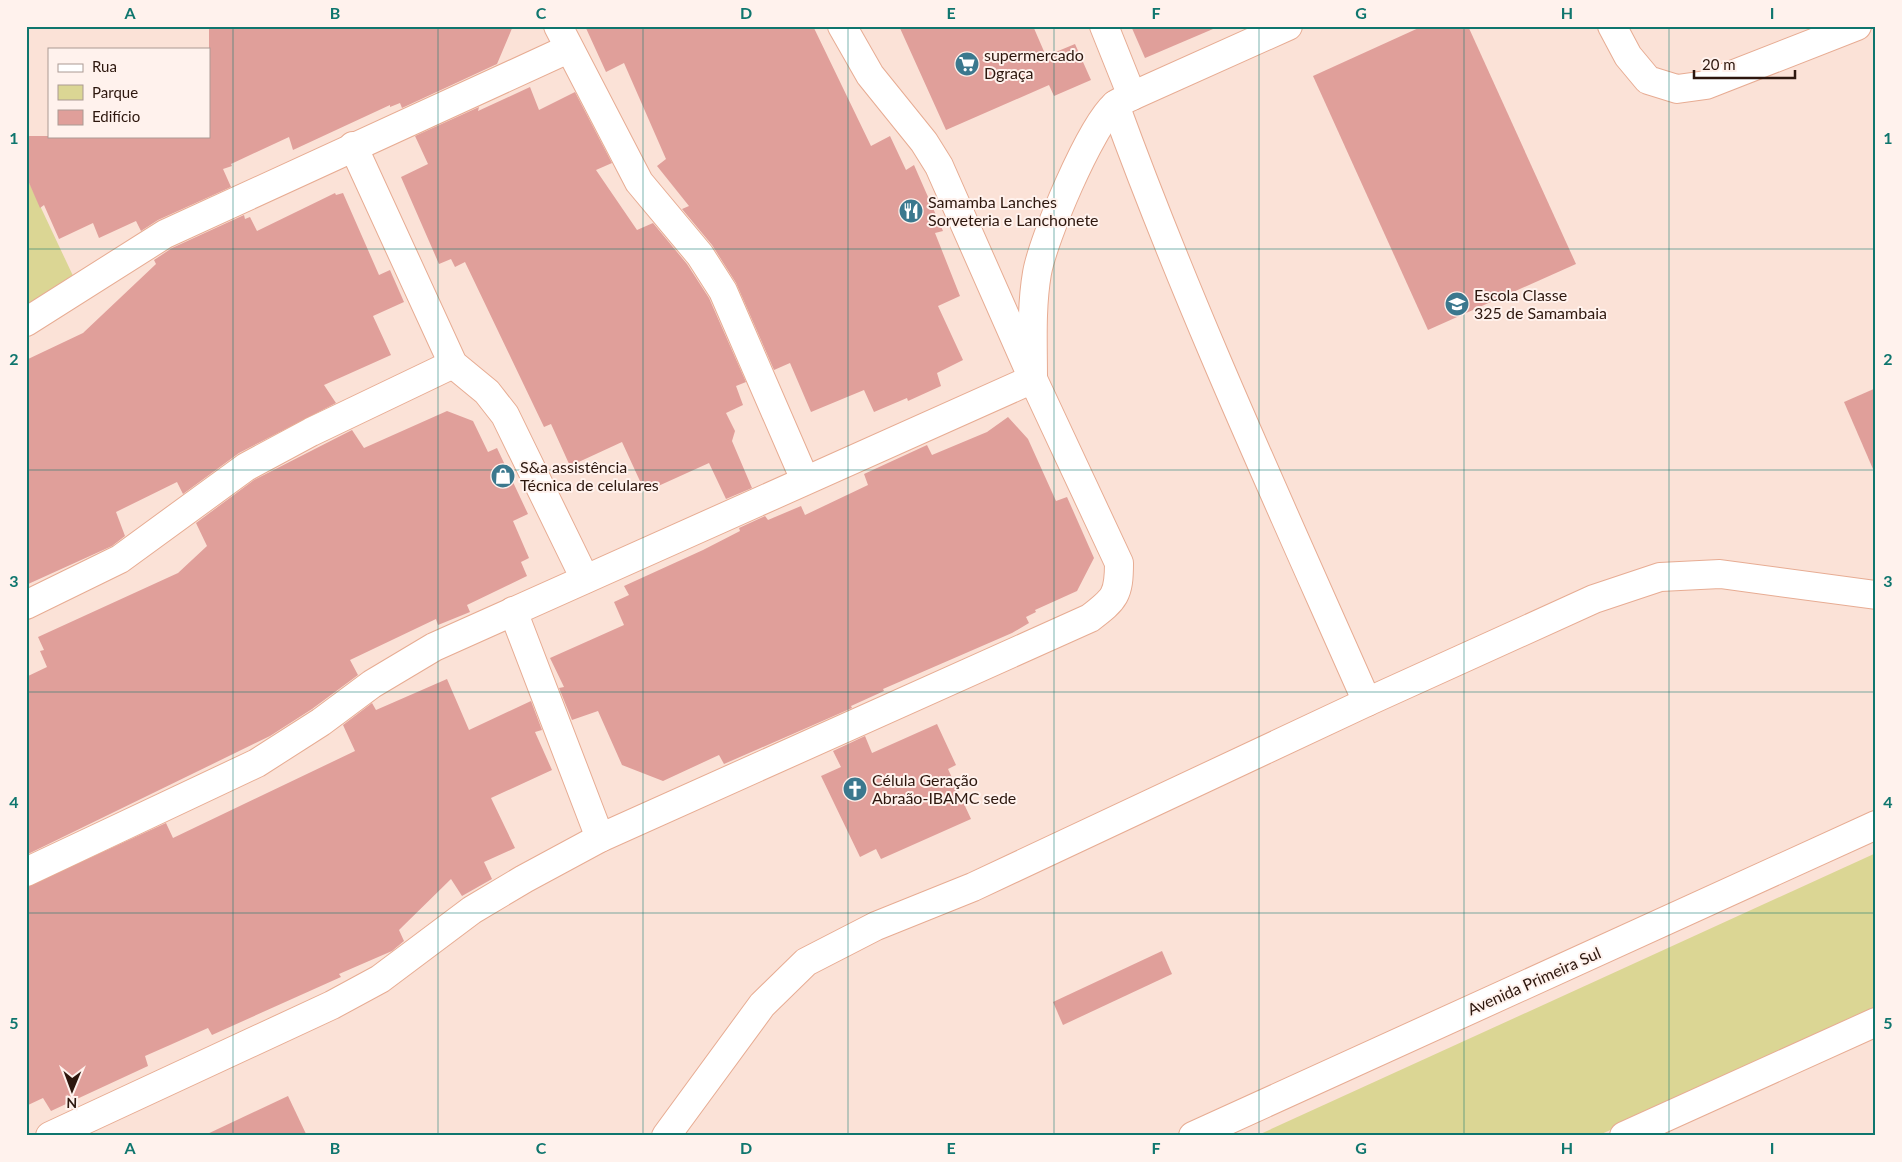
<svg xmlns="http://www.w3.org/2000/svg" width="1902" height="1162" viewBox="0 0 1902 1162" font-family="Lato,sans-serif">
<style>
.green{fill:#dbd694}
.building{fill:#e09f9a}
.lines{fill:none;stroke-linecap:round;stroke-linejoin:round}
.minor-casing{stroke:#e7ac93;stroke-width:30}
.minor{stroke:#fff;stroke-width:28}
.grid{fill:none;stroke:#0f766e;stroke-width:1;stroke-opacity:0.55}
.labels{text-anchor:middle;stroke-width:4;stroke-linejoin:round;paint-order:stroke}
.poi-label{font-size:16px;fill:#2d170e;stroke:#fff2ed;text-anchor:start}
.street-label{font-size:16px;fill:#2d170e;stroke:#fff2ed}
.neatline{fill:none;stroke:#0f766e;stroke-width:2}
.grid-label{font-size:16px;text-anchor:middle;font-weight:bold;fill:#0f766e}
</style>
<rect width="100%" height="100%" fill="#fbe2d7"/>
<g class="green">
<path d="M 26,176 L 83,297 L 26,334 Z"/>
<path d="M 1876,853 L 1876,1011 L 1597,1136 L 1256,1136 Z"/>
</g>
<g class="building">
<path d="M 209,26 L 513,26 L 497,64 L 402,108 L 400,103 L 390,107 L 390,105 L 293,150 L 289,137 L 231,164 L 232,166 L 223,169 L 231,187 L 158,220 L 141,231 L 136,221 L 99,238 L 93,223 L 59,239 L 44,205 L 40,208 L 26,176 L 26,136 L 209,136 Z"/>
<path d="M 585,26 L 813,26 L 871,146 L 890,136 L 906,170 L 914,165 L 943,231 L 935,233 L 960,296 L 938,306 L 963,360 L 937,373 L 941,386 L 908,401 L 907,398 L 874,412 L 864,390 L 811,412 L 790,363 L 774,370 L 736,283 L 712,245 L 682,209 L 689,206 L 657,166 L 666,159 L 624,63 L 606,72 Z"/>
<path d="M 899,26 L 1033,26 L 1046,56 L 1075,44 L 1091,80 L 1054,96 L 1049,85 L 946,130 Z"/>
<path d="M 1131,26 L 1220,26 L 1145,58 Z"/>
<path d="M 1423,26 L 1468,26 L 1576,264 L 1428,330 L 1313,76 Z"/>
<path d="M 530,87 L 539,110 L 575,92 L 612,163 L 596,170 L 637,230 L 653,223 L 687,264 L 709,298 L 746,382 L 736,386 L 743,405 L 726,413 L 735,431 L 732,441 L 752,488 L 726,499 L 709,463 L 645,492 L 622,442 L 570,466 L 551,424 L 544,427 L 465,262 L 455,267 L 451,259 L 439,264 L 401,177 L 428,164 L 415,136 L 479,107 L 478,111 Z"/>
<path d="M 335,193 L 336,195 L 343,193 L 379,275 L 390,270 L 404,302 L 373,316 L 391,355 L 324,385 L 336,403 L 239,453 L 183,494 L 177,482 L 116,512 L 125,536 L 112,546 L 26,585 L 26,360 L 83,333 L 156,264 L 154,260 L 172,248 L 244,215 L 245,219 L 250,217 L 257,231 Z"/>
<path d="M 1876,388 L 1876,476 L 1844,402 Z"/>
<path d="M 447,411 L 473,421 L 488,452 L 497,448 L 528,514 L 513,521 L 529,558 L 521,562 L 527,576 L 467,605 L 470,612 L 438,625 L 436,619 L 350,660 L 358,675 L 312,709 L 270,736 L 26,855 L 26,677 L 47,667 L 40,651 L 44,650 L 38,637 L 178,573 L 207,546 L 196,523 L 254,480 L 352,430 L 364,448 Z"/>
<path d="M 1008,417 L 1028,439 L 1056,501 L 1067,497 L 1094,558 L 1077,591 L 1035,610 L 1036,612 L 1026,617 L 1029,623 L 1012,633 L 883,689 L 884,691 L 851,706 L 852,708 L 724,764 L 719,755 L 663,781 L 622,765 L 598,711 L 572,720 L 559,688 L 564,687 L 550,658 L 624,625 L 614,602 L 629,595 L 624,586 L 703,550 L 740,531 L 739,528 L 765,516 L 768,520 L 801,506 L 805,515 L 868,485 L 864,474 L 927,445 L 932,455 L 987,432 Z"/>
<path d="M 447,679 L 469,730 L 531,701 L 542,730 L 535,732 L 552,770 L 491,798 L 515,848 L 484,862 L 492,879 L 462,896 L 451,879 L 399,930 L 404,941 L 392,951 L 339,974 L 341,977 L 212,1035 L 208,1028 L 170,1045 L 145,1056 L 148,1066 L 51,1111 L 43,1098 L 26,1106 L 26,887 L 166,823 L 173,838 L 355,751 L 343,725 L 372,703 L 376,710 Z"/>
<path d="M 937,724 L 956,765 L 948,769 L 971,819 L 881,859 L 876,849 L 860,857 L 821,776 L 841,767 L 833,751 L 865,736 L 872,753 Z"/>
<path d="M 1162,951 L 1172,974 L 1063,1025 L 1053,1002 Z"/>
<path d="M 288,1096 L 307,1136 L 203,1136 Z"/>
</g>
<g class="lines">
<defs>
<g id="minor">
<path d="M 558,26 L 639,182 L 700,255 L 723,291 L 805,480"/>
<path d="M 1104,26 L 1132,96"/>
<path d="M 1612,26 L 1628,56 L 1648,80 L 1677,89 L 1706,85 L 1857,26"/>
<path d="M 1115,105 C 1189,308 1280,505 1367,702"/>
<path d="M 353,146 L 453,364 L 487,392 L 505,415 L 585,579"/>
<path d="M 26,322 L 165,234 L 568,49"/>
<path d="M 26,605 L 120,559 L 246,467 L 311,432 L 453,364"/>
<path d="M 513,611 L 600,838"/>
<path d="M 26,872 L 257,763 L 321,722 L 372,684 L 434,647 L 1033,379 C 1033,344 1031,308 1037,273 C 1043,239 1090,127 1115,105 C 1120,101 1127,99 1132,96 L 1288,26"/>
<path d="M 50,1136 L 332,1005 L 380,979 L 472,910 L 524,879 L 600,838 L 1090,618 C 1115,599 1119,595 1119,563 L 1033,379 L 939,166 L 924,142 L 870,75 L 842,26"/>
<path d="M 666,1136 L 762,1005 L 806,962 L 876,926 L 973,887 L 1367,702 L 1594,599 L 1660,577 L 1720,574 L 1876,595"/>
<path d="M 1193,1136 L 1876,825"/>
<path d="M 1624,1136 L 1876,1022"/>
</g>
</defs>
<use href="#minor" class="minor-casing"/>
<use href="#minor" class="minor"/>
</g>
<path class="grid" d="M 233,26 L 233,1136M 438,26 L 438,1136M 643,26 L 643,1136M 848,26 L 848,1136M 1054,26 L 1054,1136M 1259,26 L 1259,1136M 1464,26 L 1464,1136M 1669,26 L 1669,1136M 26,249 L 1876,249M 26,470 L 1876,470M 26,692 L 1876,692M 26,913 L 1876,913"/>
<defs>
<symbol id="supermarket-disc" viewBox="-11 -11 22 22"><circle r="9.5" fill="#3b788e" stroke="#fff2ed"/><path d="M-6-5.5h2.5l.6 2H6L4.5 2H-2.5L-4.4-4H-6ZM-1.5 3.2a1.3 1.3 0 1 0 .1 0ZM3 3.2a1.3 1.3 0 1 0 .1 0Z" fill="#fff"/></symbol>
<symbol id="restaurant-disc" viewBox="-11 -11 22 22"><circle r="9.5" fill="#3b788e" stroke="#fff2ed"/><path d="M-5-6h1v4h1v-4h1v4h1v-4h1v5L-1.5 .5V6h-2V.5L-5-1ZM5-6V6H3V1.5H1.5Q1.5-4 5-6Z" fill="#fff"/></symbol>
<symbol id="school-disc" viewBox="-11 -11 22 22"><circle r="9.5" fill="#3b788e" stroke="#fff2ed"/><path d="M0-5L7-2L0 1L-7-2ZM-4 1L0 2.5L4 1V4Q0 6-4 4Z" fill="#fff"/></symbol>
<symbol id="shop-disc" viewBox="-11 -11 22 22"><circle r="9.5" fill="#3b788e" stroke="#fff2ed"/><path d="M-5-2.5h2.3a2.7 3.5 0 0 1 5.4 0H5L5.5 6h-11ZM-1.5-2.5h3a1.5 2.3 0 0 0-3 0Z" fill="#fff"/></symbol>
<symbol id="church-disc" viewBox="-11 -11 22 22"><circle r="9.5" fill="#3b788e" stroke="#fff2ed"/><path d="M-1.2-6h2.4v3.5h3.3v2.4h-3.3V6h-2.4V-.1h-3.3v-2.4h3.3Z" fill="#fff"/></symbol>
</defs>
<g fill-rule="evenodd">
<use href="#supermarket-disc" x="953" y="50" width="28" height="28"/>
<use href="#restaurant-disc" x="897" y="197" width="28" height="28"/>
<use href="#school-disc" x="1443" y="290" width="28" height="28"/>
<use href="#shop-disc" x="489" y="462" width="28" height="28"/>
<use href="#church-disc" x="841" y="775" width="28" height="28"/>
</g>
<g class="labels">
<g class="poi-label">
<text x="984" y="61">supermercado<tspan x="984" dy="18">Dgraça</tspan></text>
<text x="928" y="208">Samamba Lanches<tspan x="928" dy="18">Sorveteria e Lanchonete</tspan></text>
<text x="1474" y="301">Escola Classe<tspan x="1474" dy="18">325 de Samambaia</tspan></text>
<text x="520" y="473">S&amp;a assistência<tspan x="520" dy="18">Técnica de celulares</tspan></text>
<text x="872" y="786">Célula Geração<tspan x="872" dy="18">Abraão-IBAMC sede</tspan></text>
</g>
<g class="street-label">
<text transform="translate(1534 981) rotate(-24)" y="6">Avenida Primeira Sul</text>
</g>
</g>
<rect width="1902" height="1162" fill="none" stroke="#fff2ed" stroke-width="55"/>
<rect x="48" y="48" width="162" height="90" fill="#fff2ed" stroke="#ab9a94"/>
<rect x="58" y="64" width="25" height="8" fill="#ffffff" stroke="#ab9a94"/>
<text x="92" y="72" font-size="15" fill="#2d170e">Rua</text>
<rect x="58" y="85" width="25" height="15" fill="#dbd694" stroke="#ab9a94"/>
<text x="92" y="98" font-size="15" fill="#2d170e">Parque</text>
<rect x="58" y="110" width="25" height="15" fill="#e09f9a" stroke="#ab9a94"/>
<text x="92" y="122" font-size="15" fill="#2d170e">Edifício</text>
<g transform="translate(72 1090) rotate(181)" stroke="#fff2ed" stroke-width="4" paint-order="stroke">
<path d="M0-4L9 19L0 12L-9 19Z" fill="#2d170e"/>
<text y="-8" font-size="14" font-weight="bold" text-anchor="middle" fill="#2d170e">N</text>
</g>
<path d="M1694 70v8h101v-8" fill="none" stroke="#2d170e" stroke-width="2.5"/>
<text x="1702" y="70" font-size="15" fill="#2d170e" stroke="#fff2ed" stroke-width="4" paint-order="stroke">20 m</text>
<rect x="28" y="28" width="1846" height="1106" class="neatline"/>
<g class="grid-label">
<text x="130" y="19">A</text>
<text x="335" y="19">B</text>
<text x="541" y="19">C</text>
<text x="746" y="19">D</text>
<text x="951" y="19">E</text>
<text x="1156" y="19">F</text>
<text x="1361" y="19">G</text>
<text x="1567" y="19">H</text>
<text x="1772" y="19">I</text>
<text x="14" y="144">1</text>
<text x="1888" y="144">1</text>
<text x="14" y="365">2</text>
<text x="1888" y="365">2</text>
<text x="14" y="587">3</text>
<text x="1888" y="587">3</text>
<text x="14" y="808">4</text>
<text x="1888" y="808">4</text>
<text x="14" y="1029">5</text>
<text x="1888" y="1029">5</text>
<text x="130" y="1154">A</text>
<text x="335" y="1154">B</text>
<text x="541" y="1154">C</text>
<text x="746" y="1154">D</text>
<text x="951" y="1154">E</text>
<text x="1156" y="1154">F</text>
<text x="1361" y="1154">G</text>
<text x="1567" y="1154">H</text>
<text x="1772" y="1154">I</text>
</g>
</svg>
